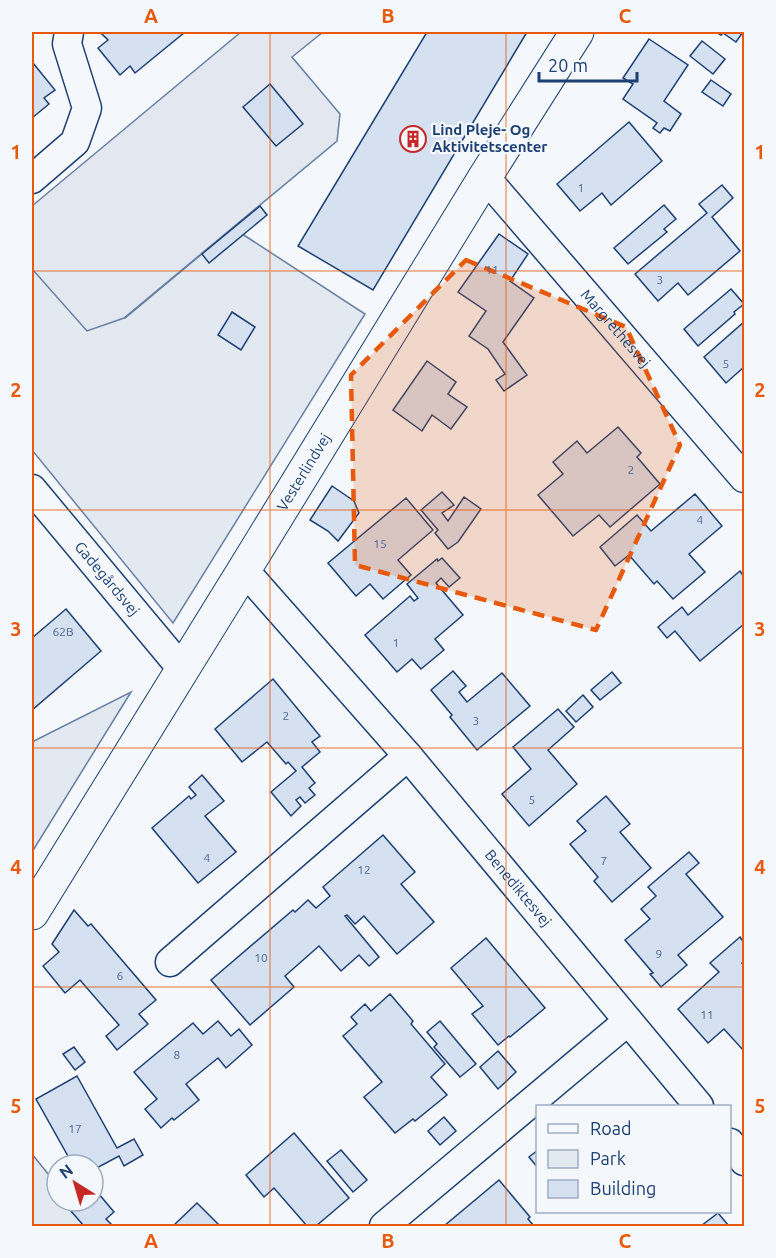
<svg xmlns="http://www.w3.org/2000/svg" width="776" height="1258" viewBox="0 0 776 1258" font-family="Ubuntu,sans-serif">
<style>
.green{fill:#e3e9f0;stroke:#687fa3;stroke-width:1.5}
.parking{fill:#e3e8f0;stroke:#687fa3;stroke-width:1.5}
.building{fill:#d5e0f0;stroke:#1d3f73;stroke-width:1.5}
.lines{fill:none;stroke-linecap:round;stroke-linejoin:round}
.street-casing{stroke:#1d3f73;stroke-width:31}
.secondary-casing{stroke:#1d3f73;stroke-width:35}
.street{stroke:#f4f7fb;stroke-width:28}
.secondary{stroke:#f4f7fb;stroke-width:33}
.marked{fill:#e8590c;fill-opacity:0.2;stroke:#e8590c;stroke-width:4.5;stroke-dasharray:12 8;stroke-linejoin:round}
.grid{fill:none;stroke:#e8590c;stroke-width:1.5;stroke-opacity:0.55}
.labels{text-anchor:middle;stroke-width:4.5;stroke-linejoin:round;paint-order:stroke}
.number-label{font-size:12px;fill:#4b6792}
.poi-label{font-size:15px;font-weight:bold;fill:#1d3f73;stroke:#f4f7fb;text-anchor:start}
.street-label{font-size:15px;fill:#1d3f73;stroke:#f4f7fb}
.neatline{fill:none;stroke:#e8590c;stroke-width:2}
.grid-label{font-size:20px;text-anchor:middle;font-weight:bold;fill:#e8590c}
</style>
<rect width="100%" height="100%" fill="#f4f7fb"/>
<g class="green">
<path d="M 233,228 L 365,314 L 173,623 L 32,450 L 32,270 L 125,318 Z"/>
<path d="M 131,692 L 32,852 L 32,742 Z"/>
<path d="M 32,1154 L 57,1185 L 57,1201 L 70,1201 L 91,1226 L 32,1226 Z"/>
</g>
<path class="parking" d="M 241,32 L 323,32 L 292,57 L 340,114 L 337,141 L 124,318 L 87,331 L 33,270 L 32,270 L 32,206 Z"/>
<g class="building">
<path d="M 105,32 L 185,32 L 135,73 L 130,66 L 120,75 L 98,48 L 108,40 L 102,34 Z"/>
<path d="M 427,32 L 527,32 L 373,290 L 298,246 Z"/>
<path d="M 716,32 L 743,32 L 736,42 L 723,33 L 721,35 Z"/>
<path d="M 649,39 L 688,65 L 664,101 L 681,114 L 670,131 L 664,128 L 660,133 L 653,128 L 657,123 L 623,99 L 633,84 L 623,78 Z"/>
<path d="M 702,41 L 725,59 L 713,74 L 690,56 Z"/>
<path d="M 33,63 L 55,90 L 44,98 L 49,104 L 32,118 Z"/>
<path d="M 711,80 L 731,94 L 723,106 L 702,92 Z"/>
<path d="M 270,84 L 303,124 L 276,146 L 243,107 Z"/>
<path d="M 629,122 L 662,161 L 611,205 L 602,193 L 580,211 L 557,184 Z"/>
<path d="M 722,185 L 733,198 L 712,217 L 740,251 L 688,295 L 678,283 L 658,301 L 635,274 L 707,213 L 699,204 Z"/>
<path d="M 664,205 L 676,219 L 664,229 L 667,232 L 628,264 L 614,248 Z"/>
<path d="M 260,206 L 267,215 L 209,263 L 202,254 Z"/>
<path d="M 499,234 L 528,254 L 510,281 L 534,298 L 503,342 L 527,375 L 504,391 L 496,380 L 505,374 L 488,349 L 469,336 L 486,311 L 458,292 Z"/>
<path d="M 731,289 L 744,304 L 734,312 L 735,314 L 698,346 L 684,329 Z"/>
<path d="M 232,312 L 255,327 L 241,350 L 218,335 Z"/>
<path d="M 744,322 L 744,367 L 726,383 L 704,357 Z"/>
<path d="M 427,361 L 456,382 L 448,394 L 467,407 L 451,429 L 432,415 L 422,431 L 393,410 Z"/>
<path d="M 618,427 L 641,453 L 637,457 L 660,484 L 610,527 L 599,515 L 573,536 L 538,495 L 563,474 L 553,462 L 577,441 L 587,453 Z"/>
<path d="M 332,486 L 354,501 L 359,513 L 338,541 L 328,531 L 310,520 Z"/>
<path d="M 442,492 L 454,505 L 442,513 L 448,521 L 464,497 L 481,509 L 458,542 L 448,549 L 435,533 L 438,530 L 421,510 Z"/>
<path d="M 695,494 L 722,526 L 689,554 L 705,572 L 673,599 L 657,581 L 654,584 L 629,555 L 615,566 L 600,547 L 637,515 L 651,531 Z"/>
<path d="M 406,498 L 433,530 L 398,560 L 411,575 L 383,599 L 370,584 L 356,596 L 328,563 Z"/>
<path d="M 442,558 L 460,578 L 449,587 L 441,578 L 436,583 L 463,615 L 435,639 L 444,650 L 421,669 L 412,659 L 397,672 L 365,635 L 410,596 L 414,601 L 418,598 L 407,584 L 437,559 L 438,561 Z"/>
<path d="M 740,571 L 744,577 L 744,624 L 700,661 L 675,631 L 667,638 L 658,627 L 682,607 L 688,615 Z"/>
<path d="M 66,609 L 101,651 L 32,710 L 32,638 Z"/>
<path d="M 453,671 L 466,686 L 459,692 L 467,702 L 502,673 L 530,706 L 477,750 L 450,717 L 452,715 L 431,690 Z"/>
<path d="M 612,672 L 621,683 L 600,700 L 591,690 Z"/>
<path d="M 273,679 L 320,736 L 312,742 L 320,752 L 302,767 L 315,783 L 309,788 L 315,795 L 305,803 L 300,797 L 296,800 L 301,806 L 291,816 L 271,792 L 296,771 L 288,762 L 286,764 L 267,742 L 242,762 L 215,729 Z"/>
<path d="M 583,695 L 593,707 L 576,722 L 566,711 Z"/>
<path d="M 558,709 L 574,727 L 548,750 L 577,784 L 529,826 L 502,794 L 531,769 L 513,747 Z"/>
<path d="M 202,775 L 224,801 L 205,816 L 236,852 L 198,883 L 152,828 L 189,796 L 191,799 L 196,795 L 189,787 Z"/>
<path d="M 606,796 L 630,824 L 620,832 L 651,868 L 612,902 L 594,881 L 598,877 L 570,844 L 586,831 L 577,821 Z"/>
<path d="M 383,835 L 415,872 L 401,884 L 434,922 L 397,954 L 364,916 L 355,924 L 347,915 L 345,916 L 379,957 L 369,966 L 359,955 L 341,971 L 319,946 L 285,976 L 294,987 L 250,1025 L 211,980 L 293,910 L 295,912 L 308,900 L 316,908 L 330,896 L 323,887 Z"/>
<path d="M 689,852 L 699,863 L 686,874 L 723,917 L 678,955 L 687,965 L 661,987 L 650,974 L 653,973 L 625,940 L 650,919 L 641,909 L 656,896 L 648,887 Z"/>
<path d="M 74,910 L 88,926 L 91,924 L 156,1000 L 139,1014 L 148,1024 L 117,1050 L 106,1036 L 119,1025 L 80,980 L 65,993 L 43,966 L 59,952 L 52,944 Z"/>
<path d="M 740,937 L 742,940 L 744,938 L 744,961 L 742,963 L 744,966 L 744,1048 L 743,1050 L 724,1029 L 708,1043 L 678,1009 L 719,972 L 710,963 Z"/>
<path d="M 486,938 L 545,1008 L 510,1037 L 509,1036 L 498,1045 L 472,1014 L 483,1006 L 451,968 Z"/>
<path d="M 390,994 L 413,1021 L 411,1024 L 445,1064 L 431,1077 L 447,1095 L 415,1121 L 413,1119 L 395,1133 L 364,1097 L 382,1082 L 343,1036 L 357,1024 L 351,1017 L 365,1004 L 371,1011 Z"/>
<path d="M 218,1021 L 231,1036 L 239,1029 L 252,1045 L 226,1068 L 218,1058 L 186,1084 L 199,1100 L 174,1120 L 172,1118 L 161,1128 L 145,1109 L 157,1099 L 134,1072 L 193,1023 L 203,1034 Z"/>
<path d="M 440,1021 L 476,1064 L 460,1077 L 434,1047 L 437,1044 L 427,1032 Z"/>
<path d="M 74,1047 L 85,1062 L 75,1070 L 63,1054 Z"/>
<path d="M 498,1051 L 516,1072 L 498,1089 L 480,1067 Z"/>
<path d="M 77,1076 L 117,1148 L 134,1139 L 143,1155 L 124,1166 L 119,1156 L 93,1170 L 93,1165 L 73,1165 L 36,1099 Z"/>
<path d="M 444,1117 L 456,1131 L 440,1145 L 428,1131 Z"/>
<path d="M 294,1133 L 349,1198 L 316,1226 L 307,1226 L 274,1188 L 264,1197 L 246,1175 Z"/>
<path d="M 341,1150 L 367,1180 L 353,1192 L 327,1161 Z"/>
<path d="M 538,1150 L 538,1168 L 529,1157 Z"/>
<path d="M 499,1180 L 530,1217 L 528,1219 L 534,1226 L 444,1226 Z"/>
<path d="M 93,1187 L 114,1212 L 106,1219 L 113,1226 L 84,1226 L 63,1202 L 65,1201 L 93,1201 Z"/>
<path d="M 197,1203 L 220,1226 L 173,1226 Z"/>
<path d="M 718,1213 L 729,1226 L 701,1226 Z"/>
</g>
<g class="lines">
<defs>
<g id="street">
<path id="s1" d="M 485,177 L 744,478"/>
<path d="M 32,179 L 75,142 L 87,108 L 67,44 L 69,32"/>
<path id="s2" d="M 32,489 L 183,670"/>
<path id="s3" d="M 244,570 L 408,756 L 699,1106"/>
<path d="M 170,962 L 408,756"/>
<path d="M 730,1143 L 744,1161"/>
<path d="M 384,1226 L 628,1021"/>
</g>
<g id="secondary">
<path id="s4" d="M 32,913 L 244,570 L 485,177 L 577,32"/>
</g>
</defs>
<use href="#street" class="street-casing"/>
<use href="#secondary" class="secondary-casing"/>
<use href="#street" class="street"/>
<use href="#secondary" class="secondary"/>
</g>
<path class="marked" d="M 466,260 L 626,327 L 680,445 L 596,630 L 355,565 L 351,375 Z"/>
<path class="grid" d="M 270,32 L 270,1226M 506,32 L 506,1226M 32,271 L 744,271M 32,510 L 744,510M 32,748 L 744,748M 32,987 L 744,987"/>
<defs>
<symbol id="building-ring" viewBox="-11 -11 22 22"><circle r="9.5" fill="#f4f7fb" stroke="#c62828" stroke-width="1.5"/><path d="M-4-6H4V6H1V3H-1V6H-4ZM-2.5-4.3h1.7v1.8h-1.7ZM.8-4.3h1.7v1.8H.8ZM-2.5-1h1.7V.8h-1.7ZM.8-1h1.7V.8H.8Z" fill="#c62828"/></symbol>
</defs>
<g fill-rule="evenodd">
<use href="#building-ring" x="398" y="124" width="30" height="30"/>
</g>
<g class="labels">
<g class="number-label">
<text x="581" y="192">1</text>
<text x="492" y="274">11</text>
<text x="660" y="284">3</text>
<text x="726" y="368">5</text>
<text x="631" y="474">2</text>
<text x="700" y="524">4</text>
<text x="380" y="548">15</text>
<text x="63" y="636">62B</text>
<text x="396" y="647">1</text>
<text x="286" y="720">2</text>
<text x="476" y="725">3</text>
<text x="532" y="804">5</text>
<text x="207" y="862">4</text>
<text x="604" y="865">7</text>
<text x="364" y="874">12</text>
<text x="659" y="958">9</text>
<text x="261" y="962">10</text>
<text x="120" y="980">6</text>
<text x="707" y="1019">11</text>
<text x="177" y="1059">8</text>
<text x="75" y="1133">17</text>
</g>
<g class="poi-label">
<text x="432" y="135">Lind Pleje- Og<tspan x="432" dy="17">Aktivitetscenter</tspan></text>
</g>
<g class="street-label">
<text dy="5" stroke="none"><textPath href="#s1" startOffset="200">Margrethesvej</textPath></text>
<text dy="5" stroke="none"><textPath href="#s4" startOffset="518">Vesterlindvej</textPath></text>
<text dy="5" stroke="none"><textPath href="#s2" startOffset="117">Gadegårdsvej</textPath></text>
<text dy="5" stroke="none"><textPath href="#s3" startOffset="420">Benediktesvej</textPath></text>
</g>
</g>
<rect width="776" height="1258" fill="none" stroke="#f4f7fb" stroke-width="66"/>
<rect x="536" y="1105" width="195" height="108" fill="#f4f7fb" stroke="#9eadc5" stroke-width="1.5"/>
<rect x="548" y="1124" width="30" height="9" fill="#f4f7fb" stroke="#9eadc5" stroke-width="1.5"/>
<text x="590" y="1135" font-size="18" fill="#1d3f73">Road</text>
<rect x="548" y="1150" width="30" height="18" fill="#e3e9f0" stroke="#9eadc5" stroke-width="1.5"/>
<text x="590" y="1165" font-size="18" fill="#1d3f73">Park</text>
<rect x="548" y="1180" width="30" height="18" fill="#d5e0f0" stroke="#9eadc5" stroke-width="1.5"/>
<text x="590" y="1195" font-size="18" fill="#1d3f73">Building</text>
<g transform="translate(75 1183) rotate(323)"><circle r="28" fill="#f4f7fb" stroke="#9eadc5" stroke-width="1.5"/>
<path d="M0-4.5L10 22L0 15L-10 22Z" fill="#c62828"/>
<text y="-9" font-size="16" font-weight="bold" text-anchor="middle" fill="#1d3f73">N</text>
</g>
<path d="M539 72v9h98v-9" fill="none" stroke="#1d3f73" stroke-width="3"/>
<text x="548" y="72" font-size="18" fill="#1d3f73" stroke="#f4f7fb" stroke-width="4.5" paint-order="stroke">20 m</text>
<rect x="33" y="33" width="710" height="1192" class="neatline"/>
<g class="grid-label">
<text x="151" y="23">A</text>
<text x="388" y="23">B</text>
<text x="625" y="23">C</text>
<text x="16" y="159">1</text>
<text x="760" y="159">1</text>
<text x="16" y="397">2</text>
<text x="760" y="397">2</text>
<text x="16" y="636">3</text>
<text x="760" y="636">3</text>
<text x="16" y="874">4</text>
<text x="760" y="874">4</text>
<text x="16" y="1113">5</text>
<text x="760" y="1113">5</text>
<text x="151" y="1248">A</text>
<text x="388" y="1248">B</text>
<text x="625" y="1248">C</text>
</g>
</svg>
